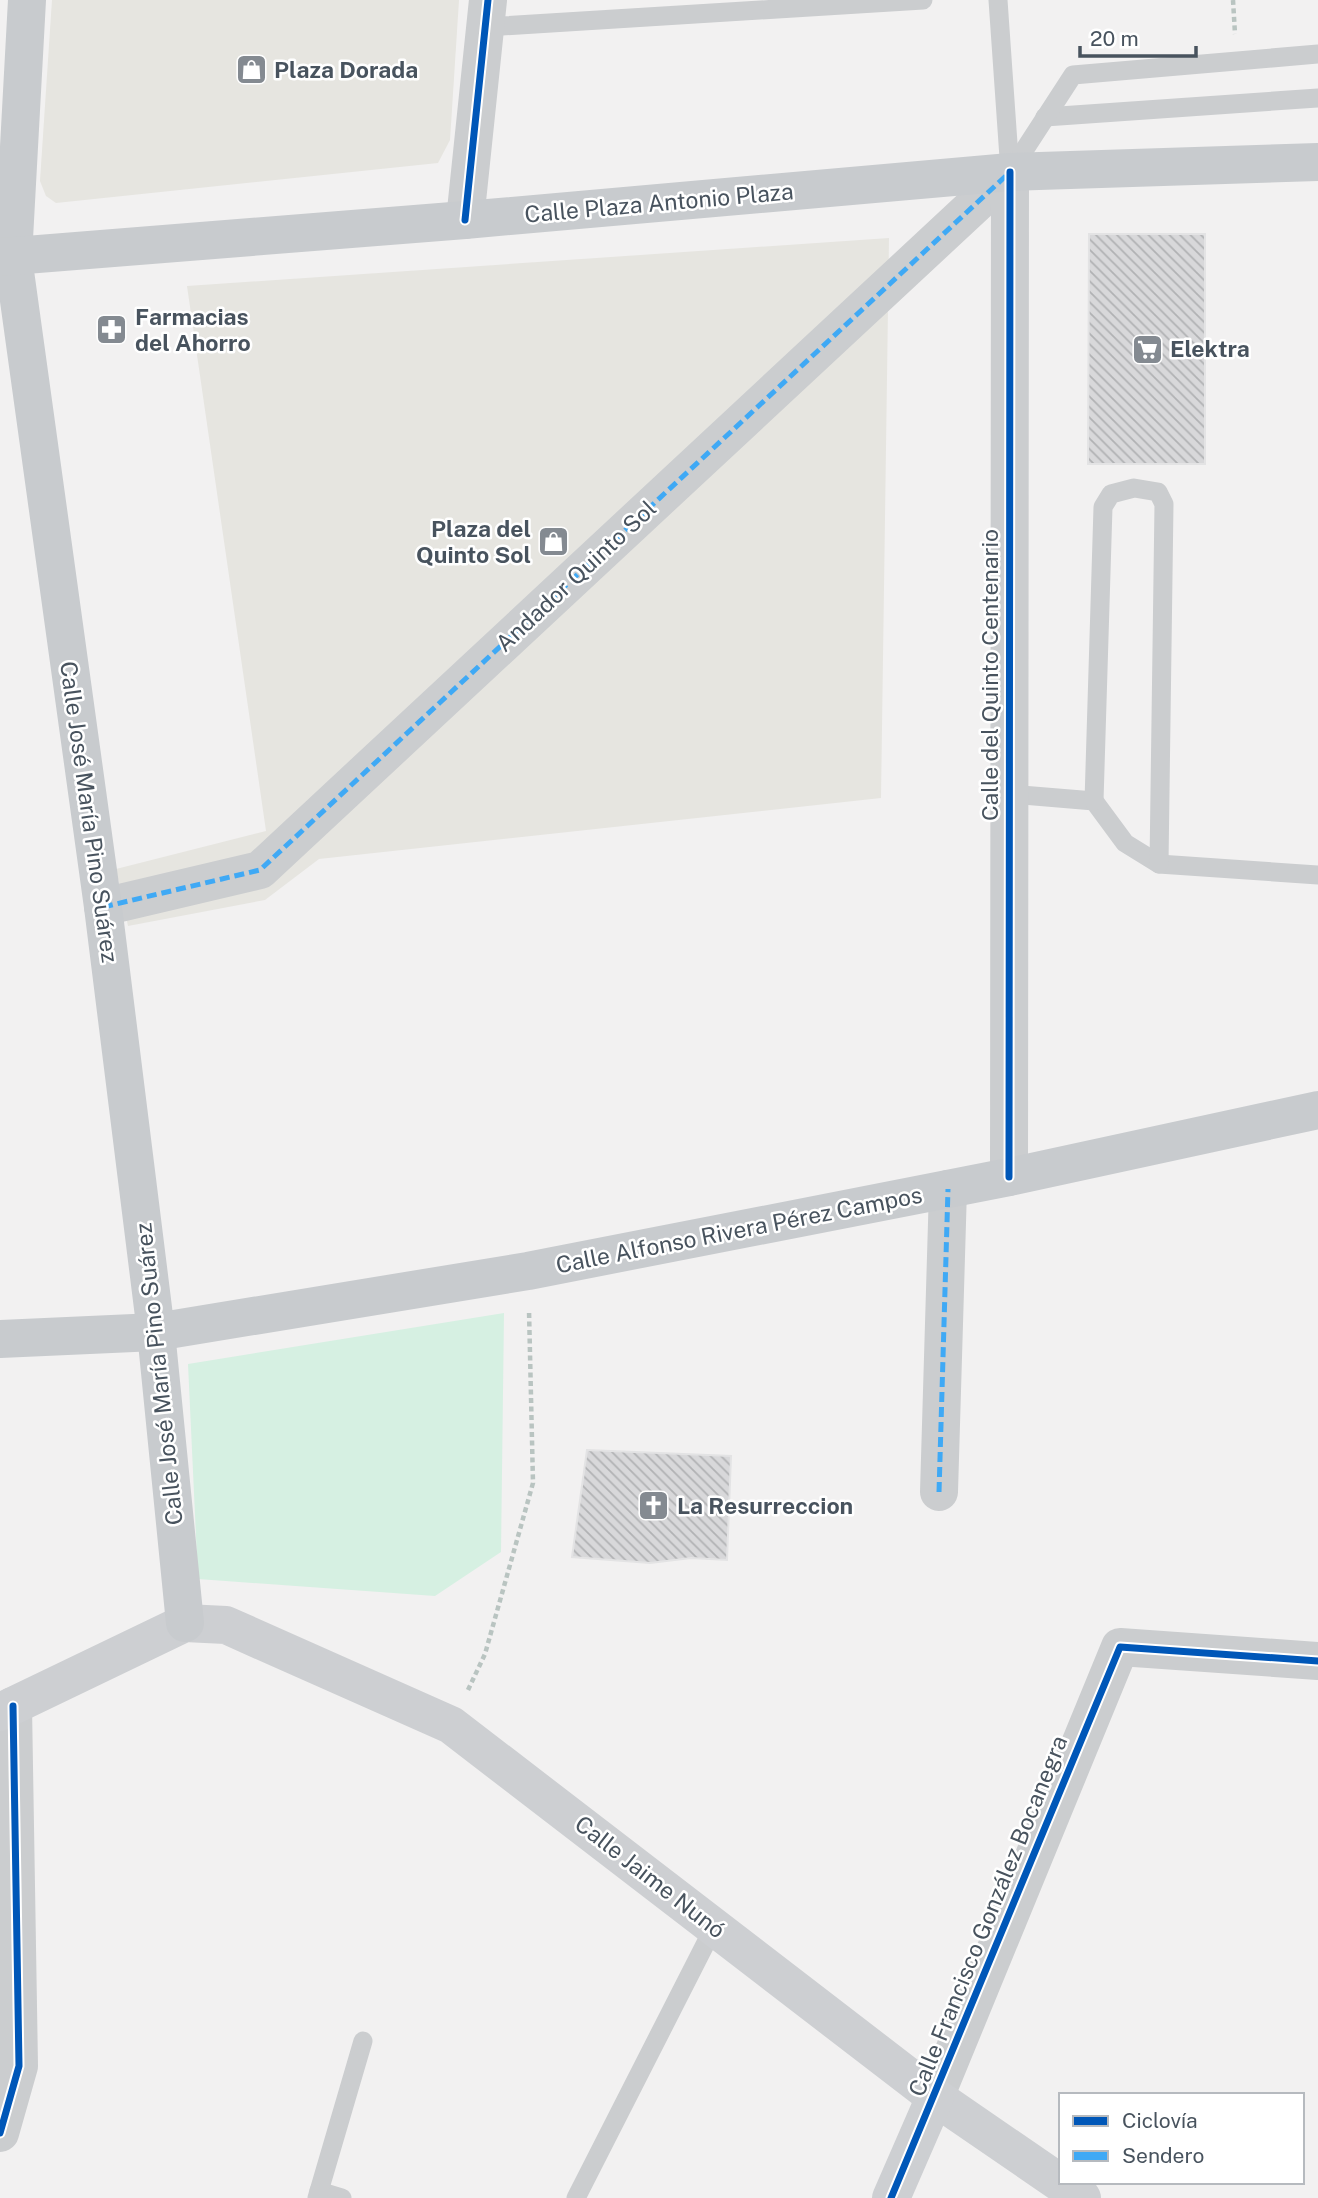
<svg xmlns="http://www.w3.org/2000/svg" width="1318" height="2198" viewBox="0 0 1318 2198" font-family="'Public Sans',sans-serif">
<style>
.commercial{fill:#e6e5e0}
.green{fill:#d6f0e2}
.building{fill:url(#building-back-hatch);stroke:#e3e3e4;stroke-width:2}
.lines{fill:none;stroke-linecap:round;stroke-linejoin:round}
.path{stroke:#b9c4c1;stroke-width:4.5;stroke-dasharray:5 3.5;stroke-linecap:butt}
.lane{stroke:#cbcdcf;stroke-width:19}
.street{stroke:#cbcdcf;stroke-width:38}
.secondary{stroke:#cdcfd2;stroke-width:38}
.primary{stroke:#c8cbce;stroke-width:38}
.quiet{stroke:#3fa9f5;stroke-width:5;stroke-dasharray:10 5;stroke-linecap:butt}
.cycleway-casing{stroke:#fff;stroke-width:11}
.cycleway{stroke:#0057b8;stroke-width:7}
.labels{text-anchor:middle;stroke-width:5;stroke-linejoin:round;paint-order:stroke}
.poi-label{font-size:23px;font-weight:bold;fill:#48535e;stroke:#fff;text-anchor:start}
.street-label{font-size:23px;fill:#48535e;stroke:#fff}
</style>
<defs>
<pattern id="building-back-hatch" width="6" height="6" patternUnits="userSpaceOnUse" patternTransform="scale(1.75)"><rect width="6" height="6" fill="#d8d8da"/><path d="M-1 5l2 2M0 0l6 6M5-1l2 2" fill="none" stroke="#b1b2b4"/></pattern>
</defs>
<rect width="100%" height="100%" fill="#f2f1f1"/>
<g class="commercial">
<path d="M 52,0 L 459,0 L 450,140 L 438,163 L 56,203 L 46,196 L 40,181 Z"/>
<path d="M 889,238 L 881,798 L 319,859 L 265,900 L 128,926 L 116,869 L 266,831 L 187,286 Z"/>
</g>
<path class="green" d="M 504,1313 L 501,1552 L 435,1596 L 198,1579 L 188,1364 Z"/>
<g class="building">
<path d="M 1089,234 L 1205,234 L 1205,464 L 1088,464 Z"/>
<path d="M 587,1450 L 731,1456 L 727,1560 L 691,1558 L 650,1563 L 572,1557 Z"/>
</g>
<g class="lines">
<g class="path">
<path d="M 1233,0 L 1235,34"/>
<path d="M 468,1690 L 485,1654 L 533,1483 L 529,1310"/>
</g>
<g class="lane">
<path d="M 998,0 L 1010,172"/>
<path d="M 486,27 L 923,0"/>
<path d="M 1045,117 L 1318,98"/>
<path d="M 1010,172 L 1073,75 L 1318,54"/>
<path d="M 1009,794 L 1094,801 L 1125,843 L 1159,864 L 1318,875"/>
<path d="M 1094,801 L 1103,507 L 1111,494 L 1134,488 L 1158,492 L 1164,504 L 1159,864"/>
<path d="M 319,2191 L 342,2198"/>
<path d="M 317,2198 L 363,2041"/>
<path d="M 576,2198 L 714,1927"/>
</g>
<g class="street">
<path d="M 465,220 L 488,0"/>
<path d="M 103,907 L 260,870 L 1010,172"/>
<path d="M 1009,1177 L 1010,172"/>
<path d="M 939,1492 L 948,1189"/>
<path d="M 935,2097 L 1120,1647 L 1318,1661"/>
<path d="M 0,2133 L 19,2066 L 13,1706"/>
</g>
<g class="secondary">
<path d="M 0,1712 L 185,1623 L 226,1625 L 451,1725 L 935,2097 L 1082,2198"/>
<path d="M 891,2198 L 935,2097"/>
</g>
<g class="primary">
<path d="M 27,0 L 13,257 L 103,907 L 156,1332 L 185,1623"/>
<path d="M 0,257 L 465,220 L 1010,172 L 1318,162"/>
<path d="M 0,1339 L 156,1332 L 528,1271 L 1009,1177 L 1318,1110"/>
</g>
<g class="quiet">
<path d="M 103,907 L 260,870 L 1010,172"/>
<path d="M 939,1492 L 948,1189"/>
</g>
<defs>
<g id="cycleway">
<path d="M 465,220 L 488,0"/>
<path d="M 1009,1177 L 1010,172"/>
<path d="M 0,2133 L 19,2066 L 13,1706"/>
<path d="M 891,2198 L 1120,1647 L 1318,1661"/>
</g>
</defs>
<use href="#cycleway" class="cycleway-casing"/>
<use href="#cycleway" class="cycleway"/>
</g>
<defs>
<symbol id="shop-square" viewBox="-11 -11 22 22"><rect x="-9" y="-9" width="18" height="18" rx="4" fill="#848a91" stroke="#fff"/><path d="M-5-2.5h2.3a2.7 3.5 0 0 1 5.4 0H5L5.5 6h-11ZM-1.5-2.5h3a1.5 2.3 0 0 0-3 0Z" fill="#fff"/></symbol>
<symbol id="pharmacy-square" viewBox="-11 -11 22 22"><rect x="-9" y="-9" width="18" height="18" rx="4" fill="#848a91" stroke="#fff"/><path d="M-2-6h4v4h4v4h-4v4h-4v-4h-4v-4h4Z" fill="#fff"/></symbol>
<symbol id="supermarket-square" viewBox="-11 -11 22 22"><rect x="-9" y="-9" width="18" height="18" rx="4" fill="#848a91" stroke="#fff"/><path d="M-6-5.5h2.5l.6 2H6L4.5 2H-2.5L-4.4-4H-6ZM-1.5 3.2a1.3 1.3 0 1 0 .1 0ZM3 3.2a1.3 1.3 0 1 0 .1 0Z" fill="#fff"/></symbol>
<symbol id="church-square" viewBox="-11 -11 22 22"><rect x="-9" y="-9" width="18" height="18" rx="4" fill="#848a91" stroke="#fff"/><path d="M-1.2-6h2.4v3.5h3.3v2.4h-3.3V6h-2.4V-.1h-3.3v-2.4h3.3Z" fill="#fff"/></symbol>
</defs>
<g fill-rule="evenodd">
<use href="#shop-square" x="234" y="52" width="35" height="35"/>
<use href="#pharmacy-square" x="94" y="312" width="35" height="35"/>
<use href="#supermarket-square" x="1130" y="332" width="35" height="35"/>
<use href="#shop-square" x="536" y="524" width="35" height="35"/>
<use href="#church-square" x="636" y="1488" width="35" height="35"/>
</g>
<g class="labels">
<g class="poi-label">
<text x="274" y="78">Plaza Dorada</text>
<text x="135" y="325">Farmacias<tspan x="135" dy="26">del Ahorro</tspan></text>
<text x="1170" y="357">Elektra</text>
<text x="531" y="537" text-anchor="end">Plaza del<tspan x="531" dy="26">Quinto Sol</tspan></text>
<text x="677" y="1514">La Resurreccion</text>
</g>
<g class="street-label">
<text transform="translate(659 203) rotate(-5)" y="8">Calle Plaza Antonio Plaza</text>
<text transform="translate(576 576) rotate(-43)" y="8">Andador Quinto Sol</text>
<text transform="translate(990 675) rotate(-90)" y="8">Calle del Quinto Centenario</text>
<text transform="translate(89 812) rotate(82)" y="8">Calle José María Pino Suárez</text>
<text transform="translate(739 1230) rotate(-11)" y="8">Calle Alfonso Rivera Pérez Campos</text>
<text transform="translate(159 1374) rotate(-96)" y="8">Calle José María Pino Suárez</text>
<text transform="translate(650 1877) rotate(38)" y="8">Calle Jaime Nunó</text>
<text transform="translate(988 1916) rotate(-68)" y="8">Calle Francisco González Bocanegra</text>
</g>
</g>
<rect x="1059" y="2093" width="245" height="91" fill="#ffffff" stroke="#b6babf" stroke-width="2"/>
<rect x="1073" y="2116" width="35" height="10" fill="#0057b8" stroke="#b6babf" stroke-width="2"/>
<text x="1122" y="2128" font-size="21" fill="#48535e">Ciclovía</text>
<rect x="1073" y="2151" width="35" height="10" fill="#3fa9f5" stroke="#b6babf" stroke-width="2"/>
<text x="1122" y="2163" font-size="21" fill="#48535e">Sendero</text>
<path d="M1080 46v10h116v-10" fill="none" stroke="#48535e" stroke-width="3.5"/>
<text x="1090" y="46" font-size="21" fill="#48535e" stroke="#ffffff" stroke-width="5" paint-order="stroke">20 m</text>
</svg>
